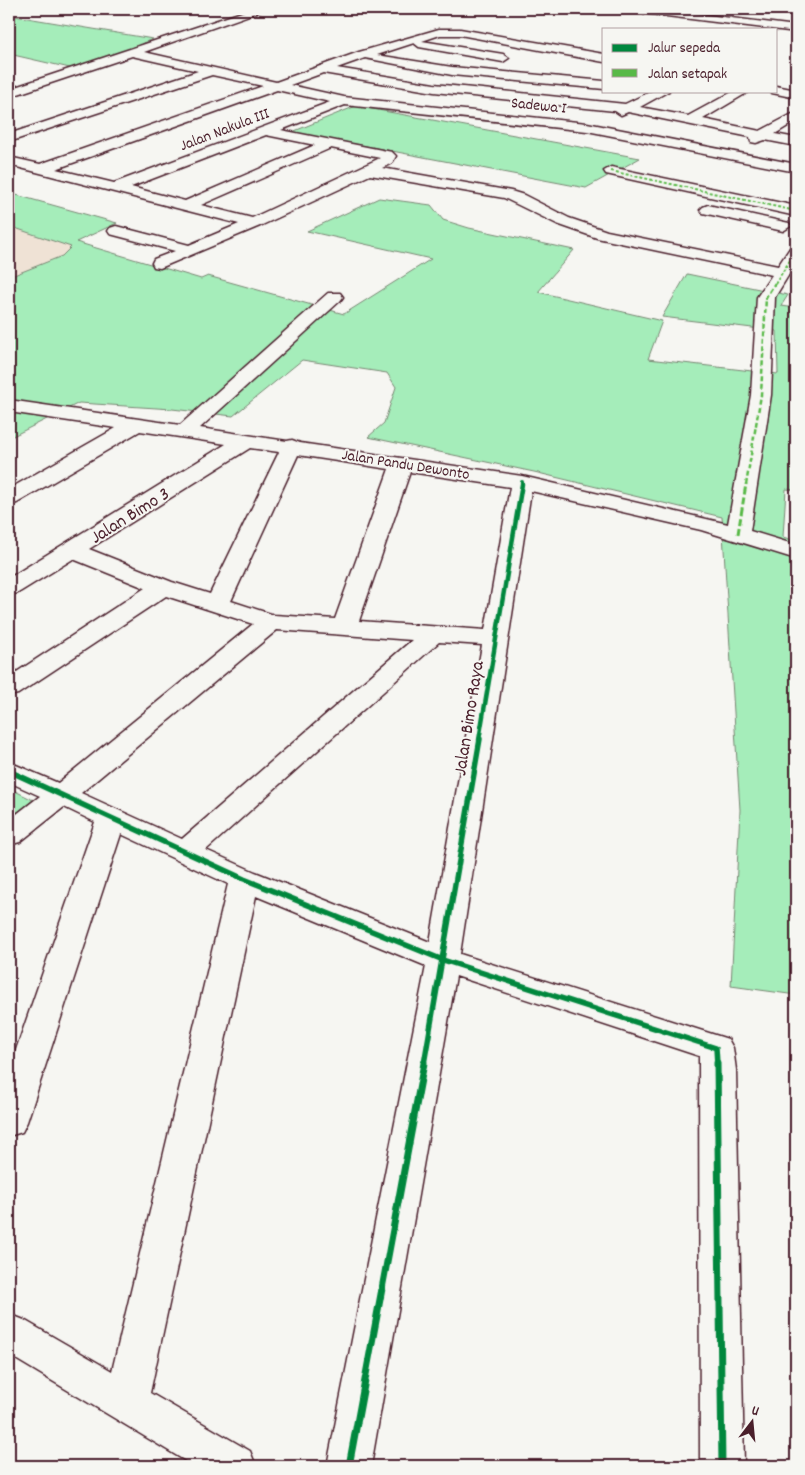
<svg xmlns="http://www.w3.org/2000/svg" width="805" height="1475" viewBox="0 0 805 1475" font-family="Dekko,sans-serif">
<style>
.built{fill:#efe2d5}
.green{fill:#a5edba;stroke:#788672}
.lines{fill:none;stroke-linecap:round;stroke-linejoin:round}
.minor-casing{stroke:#4a1f2b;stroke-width:3}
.minor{fill:#f6f6f2;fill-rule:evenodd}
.quiet-far2{stroke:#58b947;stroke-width:2;stroke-dasharray:3 2;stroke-linecap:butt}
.quiet-far1{stroke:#58b947;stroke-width:2.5;stroke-dasharray:5 2.5;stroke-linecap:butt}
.quiet{stroke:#58b947;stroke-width:3;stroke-dasharray:7 3;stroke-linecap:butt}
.cycleway-far3-casing{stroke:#f6f6f2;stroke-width:6}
.cycleway-far2-casing{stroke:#f6f6f2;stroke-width:7}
.cycleway-far1-casing{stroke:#f6f6f2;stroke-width:9}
.cycleway-casing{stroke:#f6f6f2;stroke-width:10}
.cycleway-far3{stroke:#00873e;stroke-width:4}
.cycleway-far2{stroke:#00873e;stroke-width:4.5}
.cycleway-far1{stroke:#00873e;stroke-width:5.5}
.cycleway{stroke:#00873e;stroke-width:7}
.labels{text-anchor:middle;stroke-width:4;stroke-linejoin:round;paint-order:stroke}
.far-street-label{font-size:16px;fill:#4a1f2b;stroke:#f6f6f2}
.street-label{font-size:19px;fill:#4a1f2b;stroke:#f6f6f2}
</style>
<rect width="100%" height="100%" fill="#f6f6f2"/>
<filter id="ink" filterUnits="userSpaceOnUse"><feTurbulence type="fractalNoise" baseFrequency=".02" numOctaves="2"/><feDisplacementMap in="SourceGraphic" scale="10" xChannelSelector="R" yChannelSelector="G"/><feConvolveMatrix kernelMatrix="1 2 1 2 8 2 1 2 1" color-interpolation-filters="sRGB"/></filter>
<g filter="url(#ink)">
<path class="built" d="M 9,226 L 72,247 L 62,256 L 9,277 Z"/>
<g class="green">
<path d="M 9,15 L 153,39 L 130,48 L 144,52 L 83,71 L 9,54 Z"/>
<path d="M 356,106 L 640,158 L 586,188 L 292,132 Z"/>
<path d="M 9,193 L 117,223 L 76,242 L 201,279 L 208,276 L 344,314 L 431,259 L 307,231 L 379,198 L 431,205 L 443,220 L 469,228 L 574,250 L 538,292 L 662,321 L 648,359 L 778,374 L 777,331 L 662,317 L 687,274 L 788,295 L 781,306 L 796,308 L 796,490 L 786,489 L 783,537 L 796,541 L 796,995 L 731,986 L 740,810 L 722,517 L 534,472 L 368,437 L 384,423 L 396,387 L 387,373 L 302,360 L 233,416 L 172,409 L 79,403 L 9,438 L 9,277 L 62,256 L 71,247 L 9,226 Z"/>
<path d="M 9,788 L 33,800 L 9,819 Z"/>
</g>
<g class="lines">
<defs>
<g id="minor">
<path d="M 251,9 L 266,9 L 144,52 L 276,82 L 359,52 L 439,29 L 460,29 L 604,54 L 604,62 L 460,35 L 440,35 L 422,41 L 503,54 L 509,58 L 503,62 L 419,47 L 414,43 L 377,55 L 452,67 L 604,81 L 604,89 L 452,75 L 365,58 L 337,68 L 434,84 L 625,104 L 652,91 L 669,91 L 640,107 L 688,116 L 734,91 L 750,91 L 703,119 L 760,131 L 796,112 L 796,121 L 775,134 L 796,138 L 796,146 L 765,140 L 756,143 L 751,142 L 750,137 L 628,112 L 621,115 L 615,111 L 434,92 L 323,73 L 290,85 L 344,97 L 587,123 L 796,164 L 796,172 L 587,131 L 345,105 L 281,130 L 392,152 L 396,156 L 392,163 L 382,168 L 511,191 L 524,195 L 569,218 L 607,231 L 778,266 L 790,248 L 796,246 L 796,263 L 775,297 L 771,395 L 750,531 L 796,545 L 796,559 L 701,530 L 531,491 L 460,954 L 728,1039 L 733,1048 L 736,1070 L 744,1466 L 700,1466 L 699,1056 L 456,976 L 371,1466 L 327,1466 L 426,966 L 256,896 L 150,1393 L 250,1451 L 256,1466 L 194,1466 L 9,1355 L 9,1314 L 24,1320 L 112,1371 L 228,884 L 121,834 L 27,1122 L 22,1132 L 9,1136 L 9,1070 L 95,822 L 64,807 L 20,842 L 9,845 L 9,820 L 40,796 L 9,782 L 9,762 L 58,783 L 253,624 L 166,596 L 18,694 L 9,696 L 9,677 L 145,588 L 73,559 L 18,593 L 9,595 L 9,578 L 226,444 L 140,431 L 17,503 L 9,505 L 9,489 L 116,428 L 9,412 L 9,400 L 180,425 L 328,293 L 340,293 L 343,297 L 340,301 L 200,428 L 287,441 L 292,440 L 300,443 L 522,476 L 728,524 L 751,395 L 757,297 L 772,275 L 597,238 L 557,224 L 504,198 L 370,175 L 260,226 L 160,268 L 154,267 L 152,263 L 154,259 L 175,251 L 110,234 L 108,231 L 110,228 L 116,226 L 189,245 L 239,224 L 9,165 L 9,157 L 40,164 L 263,86 L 212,75 L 9,142 L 9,134 L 198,71 L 132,56 L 9,97 L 9,89 ZM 277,90 L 330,102 L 114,183 L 56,169 ZM 266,135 L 315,145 L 185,201 L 131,187 ZM 331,148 L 380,158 L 252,218 L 201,205 ZM 250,448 L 279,452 L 210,594 L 172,582 L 89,549 ZM 298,455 L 389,469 L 335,619 L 274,615 L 231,601 ZM 410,472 L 510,487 L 485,630 L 359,621 ZM 277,630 L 412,640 L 182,839 L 81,793 ZM 439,642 L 482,645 L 430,942 L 255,872 L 206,850 Z"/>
<path d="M 629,9 L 658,9 L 796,26 L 796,32 L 634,12 Z"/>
<path d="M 776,86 L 796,90 L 796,98 L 772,93 L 776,91 Z"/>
<path d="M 611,167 L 796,206 L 796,216 L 606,174 L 604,171 Z"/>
<path d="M 708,205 L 789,223 L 791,226 L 783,231 L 703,213 L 700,210 L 703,207 Z"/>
</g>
</defs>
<use href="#minor" class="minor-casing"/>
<use href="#minor" class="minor"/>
<g class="quiet-far2">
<path d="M 254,9 L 258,10"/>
<path d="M 611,171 L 796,211"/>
<path d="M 775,284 L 796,251"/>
</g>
<path class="quiet-far1" d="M 746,485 L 761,395 L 766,297 L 775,283"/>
<path class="quiet" d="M 738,534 L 746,484"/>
<defs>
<path id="cycleway-far3" d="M 522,485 L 522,482"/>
<path id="cycleway-far2" d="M 479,740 L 522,484"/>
<g id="cycleway-far1">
<path d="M 9,771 L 244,879 L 443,960 L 716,1048 L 717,1064"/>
<path d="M 424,1064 L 480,739"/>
</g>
<g id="cycleway">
<path d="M 717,1063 L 722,1466"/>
<path d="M 349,1466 L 424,1063"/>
</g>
</defs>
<use href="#cycleway-far3" class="cycleway-far3-casing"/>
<use href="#cycleway-far2" class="cycleway-far2-casing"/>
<use href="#cycleway-far1" class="cycleway-far1-casing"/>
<use href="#cycleway" class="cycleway-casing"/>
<use href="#cycleway-far3" class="cycleway-far3"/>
<use href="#cycleway-far2" class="cycleway-far2"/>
<use href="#cycleway-far1" class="cycleway-far1"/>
<use href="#cycleway" class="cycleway"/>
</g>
</g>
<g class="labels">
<g class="far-street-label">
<text transform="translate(539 104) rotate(6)" y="6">Sadewa I</text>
<text transform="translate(224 128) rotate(-21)" y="6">Jalan Nakula III</text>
<text transform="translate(406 463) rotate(9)" y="6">Jalan Pandu Dewonto</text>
</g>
<g class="street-label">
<text transform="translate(129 514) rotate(-32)" y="7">Jalan Bimo 3</text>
<text transform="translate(467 718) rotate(-81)" y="7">Jalan Bimo Raya</text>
</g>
</g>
<rect width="805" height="1475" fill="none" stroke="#f6f6f2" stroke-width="30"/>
<rect x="15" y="15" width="775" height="1445" fill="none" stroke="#4a1f2b" stroke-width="2" filter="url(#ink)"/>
<rect x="602" y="28" width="175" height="65" fill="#f6f6f2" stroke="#b1a0a2"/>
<rect x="612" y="44" width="25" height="8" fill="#00873e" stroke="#b1a0a2"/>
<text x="648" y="52" font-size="15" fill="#4a1f2b">Jalur sepeda</text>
<rect x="612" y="69" width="25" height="8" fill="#58b947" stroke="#b1a0a2"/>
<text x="648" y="78" font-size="15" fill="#4a1f2b">Jalan setapak</text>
<g transform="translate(752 1422) rotate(16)" stroke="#f6f6f2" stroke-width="4" paint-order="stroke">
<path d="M0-4L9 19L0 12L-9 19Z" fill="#4a1f2b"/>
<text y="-8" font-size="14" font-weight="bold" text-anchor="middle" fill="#4a1f2b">U</text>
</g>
</svg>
